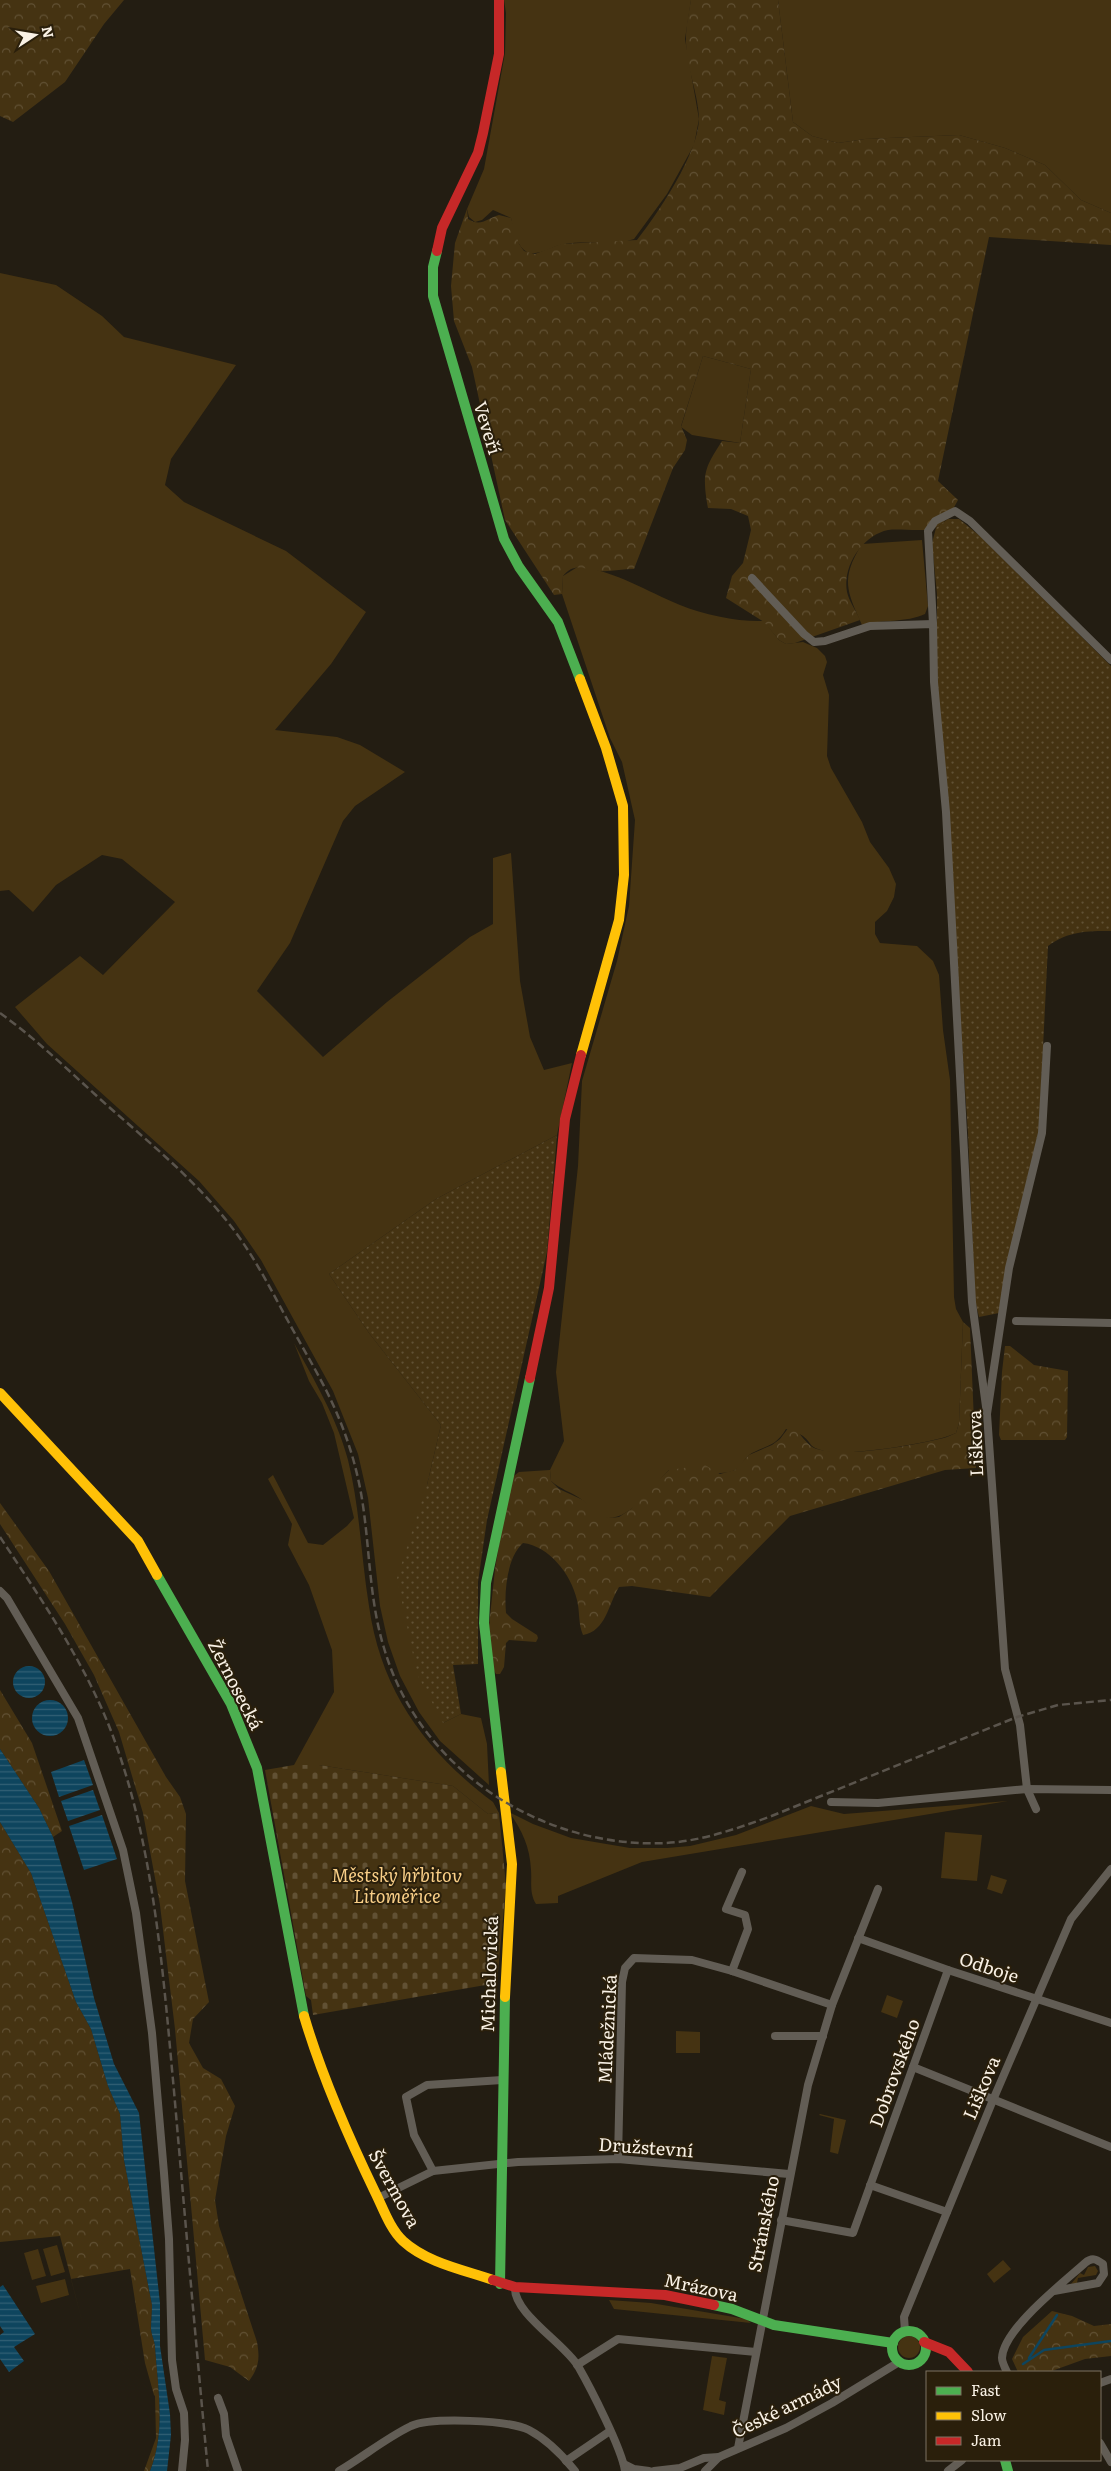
<svg xmlns="http://www.w3.org/2000/svg" width="1111" height="2471" viewBox="0 0 1111 2471" font-family="Literata,serif">
<style>
.green{fill:#453312}
.forest{fill:url(#forest-crowns);fill-rule:evenodd}
.cemetery{fill:url(#cemetery-stones)}
.garden{fill:url(#garden-dots)}
.water{fill:url(#water-rules)}
.lines{fill:none;stroke-linecap:round;stroke-linejoin:round}
.stream{stroke:#0e455e;stroke-width:2.5}
.street{stroke:#625d55;stroke-width:8}
.fast{stroke:#4caf50;stroke-width:10}
.slow{stroke:#ffc107;stroke-width:10}
.jam{stroke:#c62828;stroke-width:10}
.rail{stroke:#5a544c;stroke-width:2.5;stroke-dasharray:8 4;stroke-linecap:butt}
.labels{text-anchor:middle;stroke-width:4;stroke-linejoin:round;paint-order:stroke}
.street-label{font-size:18px;fill:#f9f1e5;stroke:#2a1f0b}
.park-label{font-size:18px;font-style:italic;fill:#f9cf88;stroke:#2a1f0b}
</style>
<defs>
<pattern id="forest-crowns" width="20" height="18" patternUnits="userSpaceOnUse" patternTransform="scale(1.25)"><rect width="20" height="18" fill="#453312"/><path d="M2 6a3 3 0 1 1 6 0M12 15a3 3 0 1 1 6 0" fill="none" stroke="#615134"/></pattern>
<pattern id="cemetery-stones" width="16" height="16" patternUnits="userSpaceOnUse" patternTransform="scale(1.25)"><rect width="16" height="16" fill="#453312"/><path d="M2 7V4a2 2 0 0 1 4 0v3zM10 15v-3a2 2 0 0 1 4 0v3z" fill="#615134"/></pattern>
<pattern id="garden-dots" width="8" height="8" patternUnits="userSpaceOnUse" patternTransform="scale(1.25)"><rect width="8" height="8" fill="#453312"/><path d="M2 2h.1M6 6h.1" fill="none" stroke="#615134" stroke-width="1.8" stroke-linecap="round"/></pattern>
<pattern id="water-rules" width="6" height="5" patternUnits="userSpaceOnUse" patternTransform="scale(1.25)"><rect width="6" height="5" fill="#0e455e"/><path d="M0 2.5h6" fill="none" stroke="#326075"/></pattern>
</defs>
<rect width="100%" height="100%" fill="#231d12"/>
<g class="green">
<path d="M 504,0 L 691,0 L 685,39 L 699,119 L 694,145 L 667,194 L 634,239 C 614,246 587,240 564,244 C 552,246 535,259 524,250 C 515,242 513,228 511,218 L 493,210 L 482,220 L 475,222 L 469,217 L 467,209 L 484,169 L 505,53 L 506,13 Z"/>
<path d="M 778,0 L 1111,0 L 1111,213 L 1081,200 L 1045,165 L 1005,148 L 959,135 L 865,139 L 838,143 L 812,136 L 793,122 Z"/>
<path d="M 0,273 L 56,285 L 102,316 L 124,337 L 236,365 L 171,459 L 165,485 L 184,502 L 286,551 L 366,612 L 331,664 L 275,730 L 337,737 L 360,745 L 405,772 L 355,806 L 343,821 L 290,943 L 257,991 L 323,1057 L 387,1002 L 470,937 L 493,924 L 493,858 L 511,853 L 520,981 L 530,1037 L 544,1070 L 572,1063 L 557,1135 L 436,1199 L 329,1274 L 369,1333 L 441,1425 L 427,1485 L 443,1723 L 461,1714 L 481,1718 L 487,1744 L 489,1785 L 440,1741 L 419,1712 L 400,1676 L 388,1642 L 380,1606 L 368,1498 L 358,1454 L 333,1391 L 261,1260 L 234,1221 L 199,1181 L 47,1044 L 15,1007 L 80,956 L 103,975 L 175,902 L 122,859 L 102,855 L 56,885 L 33,912 L 9,890 L 0,891 Z"/>
<path d="M 703,356 L 751,369 L 740,443 L 692,435 L 681,427 Z"/>
<path d="M 922,540 L 928,606 L 925,614 C 906,623 883,619 862,625 C 847,591 840,579 862,544 Z"/>
<path d="M 579,566 C 617,572 646,591 680,605 C 705,615 738,622 764,621 L 779,640 L 786,644 L 803,642 L 817,648 L 825,656 L 827,662 L 823,675 L 829,695 L 827,756 L 831,768 L 862,822 L 870,842 L 889,868 L 896,884 L 894,897 L 887,911 L 875,922 L 875,934 L 880,943 L 917,946 L 933,961 L 939,975 L 943,1030 L 950,1080 L 954,1297 L 956,1309 L 963,1322 L 959,1423 L 956,1433 C 936,1443 845,1457 824,1451 C 807,1446 813,1444 803,1436 C 799,1433 791,1431 786,1429 C 776,1446 768,1445 752,1453 C 745,1457 742,1466 735,1470 C 721,1477 686,1470 669,1470 C 653,1486 628,1525 601,1517 C 592,1514 588,1504 581,1499 C 571,1492 560,1489 551,1481 L 550,1470 L 564,1441 L 556,1372 L 578,1166 L 582,1081 L 617,961 L 629,906 L 635,820 L 622,762 L 610,738 L 562,594 L 563,576 Z"/>
<path d="M 294,1343 C 314,1380 337,1418 348,1460 C 360,1508 361,1557 369,1606 C 381,1691 425,1751 493,1802 L 499,1813 L 488,1814 L 453,1786 L 319,1765 L 294,1765 L 334,1692 L 332,1650 L 309,1585 L 288,1545 L 292,1524 L 268,1479 L 273,1475 L 308,1543 L 323,1545 L 347,1526 L 354,1518 L 334,1433 L 322,1403 L 309,1381 Z"/>
<path d="M 1008,1801 L 642,1862 L 558,1896 L 558,1903 L 536,1904 C 529,1893 532,1882 531,1870 C 530,1847 522,1830 509,1812 L 533,1824 L 571,1838 L 630,1848 L 667,1848 L 690,1846 L 736,1835 L 811,1806 L 844,1814 Z"/>
<path d="M 945,1832 L 982,1835 L 977,1881 L 941,1878 Z"/>
<path d="M 991,1875 L 1007,1880 L 1002,1894 L 987,1889 Z"/>
<path d="M 887,1995 L 903,2001 L 897,2018 L 881,2012 Z"/>
<path d="M 676,2031 L 700,2032 L 700,2053 L 676,2053 Z"/>
<path d="M 820,2114 L 846,2120 L 838,2154 L 830,2152 L 834,2119 L 819,2115 Z"/>
<path d="M 57,2245 L 65,2272 L 51,2276 L 43,2249 Z"/>
<path d="M 38,2249 L 46,2276 L 32,2280 L 24,2253 Z"/>
<path d="M 1003,2260 L 1011,2269 L 994,2283 L 987,2274 Z"/>
<path d="M 1095,2266 L 1098,2271 L 1096,2275 L 1078,2278 L 1077,2283 L 1071,2284 L 1080,2273 L 1084,2275 L 1088,2267 Z"/>
<path d="M 65,2279 L 69,2295 L 41,2303 L 36,2286 Z"/>
<path d="M 609,2300 L 651,2303 L 746,2319 L 751,2323 L 614,2309 Z"/>
<circle cx="909" cy="2347" r="11"/>
<path d="M 712,2356 L 727,2358 L 719,2400 L 726,2402 L 724,2415 L 703,2410 Z"/>
</g>
<g class="forest">
<path d="M 0,0 L 124,0 L 104,24 L 65,82 L 13,122 L 0,116 Z"/>
<path d="M 691,0 L 778,0 L 793,122 L 812,136 L 838,143 L 865,139 L 959,135 L 1005,148 L 1045,165 L 1081,200 L 1111,213 L 1111,245 L 989,237 L 938,481 L 958,500 C 952,511 948,521 937,527 C 926,533 901,528 888,530 C 863,535 842,566 847,592 C 849,601 856,611 860,620 L 795,643 L 786,644 L 779,640 L 764,622 L 726,598 L 732,576 L 743,563 L 751,530 L 748,516 L 731,509 L 708,508 C 702,474 704,469 722,441 L 740,443 L 751,369 L 703,356 L 681,426 L 687,440 L 685,450 L 673,468 L 634,569 C 623,569 609,572 599,571 C 584,569 574,562 563,576 L 562,594 L 554,595 L 505,520 L 472,367 L 454,321 L 451,286 L 455,243 L 467,209 L 468,219 C 481,227 486,219 499,215 L 511,218 L 519,244 L 524,251 L 535,254 L 561,244 L 637,240 C 658,213 699,153 699,118 C 698,91 685,65 686,38 C 686,26 689,12 691,0 Z"/>
<path d="M 963,1322 L 970,1328 L 976,1468 L 945,1470 L 790,1516 L 710,1597 L 632,1586 L 619,1587 C 608,1605 606,1631 583,1635 C 578,1623 580,1612 577,1600 C 571,1574 549,1546 523,1543 C 507,1557 504,1592 506,1613 L 512,1619 L 537,1635 L 538,1638 L 536,1642 L 509,1640 L 506,1643 L 504,1667 L 500,1674 L 496,1674 L 493,1669 L 489,1626 L 495,1569 L 510,1479 L 519,1472 L 550,1470 L 551,1481 L 559,1489 L 583,1500 L 600,1516 L 611,1518 L 619,1517 L 631,1509 L 669,1470 L 705,1465 L 720,1474 L 735,1470 L 749,1455 L 772,1445 L 780,1439 L 789,1427 L 793,1427 C 800,1433 807,1445 814,1448 C 840,1459 919,1445 947,1437 L 956,1433 L 959,1423 Z"/>
<path d="M 1005,1346 L 1010,1346 L 1034,1365 L 1068,1371 L 1067,1437 L 1065,1440 L 1001,1440 L 999,1435 L 1002,1372 Z"/>
<path d="M 0,1503 L 49,1571 L 166,1777 L 180,1797 L 186,1814 L 185,1881 L 209,2002 L 193,2019 L 189,2043 L 203,2068 L 221,2079 L 235,2106 L 226,2136 L 215,2200 L 219,2226 L 257,2342 C 260,2359 259,2367 249,2381 L 230,2367 L 205,2360 L 175,2029 L 160,1905 L 143,1813 L 119,1732 L 94,1675 L 65,1624 L 0,1524 Z"/>
<path d="M 0,1690 L 32,1743 L 62,1831 L 53,1837 L 39,1808 L 0,1749 Z"/>
<path d="M 0,1822 L 31,1873 L 76,2002 L 91,2029 L 108,2086 L 120,2114 L 124,2160 L 152,2305 C 152,2313 151,2321 151,2328 C 151,2335 155,2341 155,2347 C 158,2389 166,2431 150,2471 L 144,2471 L 156,2438 L 155,2396 L 82,2321 L 60,2236 L 0,2242 ZM 130,2269 L 145,2363 L 154,2395 L 82,2321 L 71,2279 Z"/>
<path d="M 1052,2311 L 1072,2316 L 1094,2326 L 1111,2324 L 1111,2356 L 1085,2359 L 1049,2372 L 1018,2372 L 1012,2359 L 1023,2337 Z"/>
</g>
<path class="cemetery" d="M 294,1765 L 319,1765 L 453,1786 L 488,1814 L 499,1813 L 506,1886 L 497,1983 L 313,2015 L 311,2000 L 306,1996 L 265,1770 Z"/>
<g class="garden">
<path d="M 948,519 L 959,519 L 980,536 L 1111,666 L 1111,931 C 1086,931 1069,931 1048,946 L 1039,1130 L 999,1313 L 979,1317 L 975,1300 L 968,1133 L 937,672 L 937,594 L 932,543 L 936,528 Z"/>
<path d="M 557,1135 L 547,1252 L 487,1520 L 478,1582 L 478,1664 L 453,1665 L 461,1714 L 443,1723 L 417,1674 L 397,1578 L 427,1485 L 441,1425 L 369,1333 L 329,1274 L 436,1199 Z"/>
</g>
<g class="water">
<circle cx="29" cy="1682" r="16"/>
<circle cx="50" cy="1718" r="18"/>
<path d="M 0,1749 L 39,1808 L 53,1837 L 72,1902 L 94,1998 L 114,2064 L 139,2113 L 160,2303 L 160,2346 L 170,2414 L 171,2435 L 167,2471 L 150,2471 C 166,2431 158,2389 155,2347 C 155,2341 151,2335 151,2328 C 151,2321 152,2313 152,2305 L 124,2160 L 120,2114 L 108,2086 L 91,2029 L 76,2002 L 31,1873 L 0,1822 Z"/>
<path d="M 84,1760 L 93,1785 L 59,1797 L 51,1772 Z"/>
<path d="M 93,1790 L 100,1810 L 68,1821 L 61,1801 Z"/>
<path d="M 102,1815 L 117,1859 L 84,1870 L 69,1826 Z"/>
<path d="M 3,2285 L 35,2334 L 14,2347 L 24,2361 L 9,2372 L 0,2359 L 0,2335 L 4,2332 L 0,2326 L 0,2287 Z"/>
</g>
<g class="lines">
<g class="stream">
<path d="M 1029,2358 L 1057,2315"/>
<path d="M 1023,2364 L 1044,2350 L 1111,2341"/>
</g>
<g class="street">
<path d="M 752,578 L 804,634 L 814,642 L 825,641 L 870,626 L 933,624 L 934,682 L 946,812 L 972,1302 L 987,1414"/>
<path d="M 933,624 L 928,531 L 935,521 L 955,511 L 970,521 L 1111,660"/>
<path d="M 1016,1321 L 1111,1323"/>
<path d="M 0,1591 L 7,1598 L 78,1718 L 123,1850 L 136,1913 L 152,2033 L 164,2173 L 169,2239 L 172,2360 L 176,2389 L 184,2413 L 185,2440 L 182,2471"/>
<path d="M 831,1802 L 878,1803 L 1027,1789 L 1111,1790"/>
<path d="M 1036,1809 L 1027,1789 L 1020,1725 L 1005,1669 L 987,1414 L 1009,1268 L 1042,1133 L 1047,1046"/>
<path d="M 858,1938 L 948,1970 L 1111,2023"/>
<path d="M 732,1971 L 748,1929 L 745,1915 L 726,1909 L 742,1872"/>
<path d="M 775,2036 L 823,2036"/>
<path d="M 913,2067 L 1111,2147"/>
<path d="M 618,2159 L 622,1982 L 625,1968 L 634,1958 L 692,1960 L 732,1971 L 832,2005"/>
<path d="M 433,2171 L 414,2135 L 406,2097 L 427,2085 L 502,2080"/>
<path d="M 870,2185 L 947,2212"/>
<path d="M 378,2198 L 433,2171 L 518,2162 L 618,2159 L 789,2174"/>
<path d="M 781,2220 L 853,2233 L 948,1970"/>
<path d="M 515,2287 C 513,2313 564,2343 578,2366 C 590,2387 622,2449 625,2471"/>
<path d="M 905,2331 L 904,2317 L 993,2100 L 1071,1919 L 1111,1869"/>
<path d="M 577,2365 L 618,2339 L 756,2352"/>
<path d="M 1007,2372 C 1005,2368 1002,2362 1002,2358 C 1003,2329 1063,2283 1085,2263 C 1092,2257 1096,2259 1103,2264 L 1104,2274 L 1098,2283 L 1054,2291"/>
<path d="M 1100,2383 L 1111,2379"/>
<path d="M 218,2398 L 224,2414 L 226,2436 L 238,2471"/>
<path d="M 1100,2443 L 1111,2462"/>
<path d="M 738,2448 L 808,2085 L 832,2005 L 878,1889"/>
<path d="M 566,2461 L 610,2431"/>
<path d="M 624,2464 L 634,2469 L 649,2471"/>
<path d="M 339,2471 C 363,2457 386,2438 411,2426 C 431,2417 509,2420 529,2430 C 546,2439 563,2456 575,2471"/>
<path d="M 654,2471 L 680,2468 L 704,2458 L 719,2457"/>
<path d="M 705,2471 L 719,2457 L 786,2428 L 832,2403 L 899,2362"/>
<path d="M 948,2471 L 962,2460"/>
</g>
<g class="fast">
<path d="M 437,251 L 433,267 L 433,296 L 504,539 L 519,567 L 558,622 L 580,679"/>
<path d="M 157,1575 L 231,1704 L 257,1768 L 304,2016"/>
<path d="M 501,1772 L 484,1623 L 486,1583 L 530,1378"/>
<path d="M 500,2284 L 505,1997"/>
<path d="M 714,2305 L 732,2309 L 774,2325 L 893,2343"/>
<circle cx="909" cy="2348" r="17"/>
<path d="M 1005,2460 L 1008,2471"/>
</g>
<g class="slow">
<path d="M 580,679 L 606,748 L 623,806 L 624,875 L 619,920 L 581,1055"/>
<path d="M 0,1393 L 138,1541 L 157,1575"/>
<path d="M 501,1772 L 512,1864 L 505,1997"/>
<path d="M 304,2016 C 322,2077 347,2134 375,2192 C 383,2208 390,2229 403,2241 C 427,2263 464,2270 493,2280"/>
</g>
<g class="jam">
<path d="M 437,251 L 442,228 L 478,153 L 483,133 L 499,54 L 499,0"/>
<path d="M 530,1378 L 549,1288 L 565,1119 L 581,1055"/>
<path d="M 493,2280 L 515,2287 L 665,2295 L 714,2305"/>
<path d="M 924,2342 L 949,2352 L 968,2372"/>
</g>
<g class="rail">
<path d="M 0,1013 C 39,1041 73,1075 109,1107 C 151,1144 195,1180 230,1225 C 253,1254 270,1288 288,1321 C 301,1345 315,1368 327,1392 C 344,1426 356,1462 362,1499 C 370,1549 369,1599 384,1648 C 419,1769 541,1849 666,1843 C 702,1841 735,1829 769,1817 L 1017,1717 L 1058,1705 L 1111,1700"/>
<path d="M 0,1537 C 41,1599 84,1661 111,1731 C 154,1843 163,1973 174,2091 C 185,2218 196,2344 208,2471"/>
</g>
</g>
<g class="labels">
<g class="street-label">
<text transform="translate(487 428) rotate(73)" y="6">Veveří</text>
<text transform="translate(976 1443) rotate(-92)" y="6">Liškova</text>
<text transform="translate(235 1685) rotate(63)" y="6">Žernosecká</text>
<text transform="translate(989 1968) rotate(18)" y="6">Odboje</text>
<text transform="translate(490 1974) rotate(-88)" y="6">Michalovická</text>
<text transform="translate(608 2029) rotate(-87)" y="6">Mládežnická</text>
<text transform="translate(895 2073) rotate(-70)" y="6">Dobrovského</text>
<text transform="translate(982 2088) rotate(-67)" y="6">Liškova</text>
<text transform="translate(646 2148) rotate(4)" y="6">Družstevní</text>
<text transform="translate(394 2189) rotate(61)" y="6">Švermova</text>
<text transform="translate(764 2224) rotate(-79)" y="6">Stránského</text>
<text transform="translate(701 2288) rotate(12)" y="6">Mrázova</text>
<text transform="translate(787 2407) rotate(-26)" y="6">České armády</text>
</g>
<g class="park-label">
<text x="397" y="1882">Městský hřbitov<tspan x="397" dy="21">Litoměřice</tspan></text>
</g>
</g>
<rect x="926" y="2371" width="175" height="90" fill="#2a1f0b" stroke="#7d7362"/>
<rect x="936" y="2387" width="25" height="8" fill="#4caf50" stroke="#7d7362"/>
<text x="971" y="2396" font-size="15" fill="#f9f1e5">Fast</text>
<rect x="936" y="2412" width="25" height="8" fill="#ffc107" stroke="#7d7362"/>
<text x="971" y="2421" font-size="15" fill="#f9f1e5">Slow</text>
<rect x="936" y="2437" width="25" height="8" fill="#c62828" stroke="#7d7362"/>
<text x="971" y="2446" font-size="15" fill="#f9f1e5">Jam</text>
<g transform="translate(35 35) rotate(78)" stroke="#2a1f0b" stroke-width="4" paint-order="stroke">
<path d="M0-4L9 19L0 12L-9 19Z" fill="#f9f1e5"/>
<text y="-8" font-size="14" font-weight="bold" text-anchor="middle" fill="#f9f1e5">N</text>
</g>
</svg>
